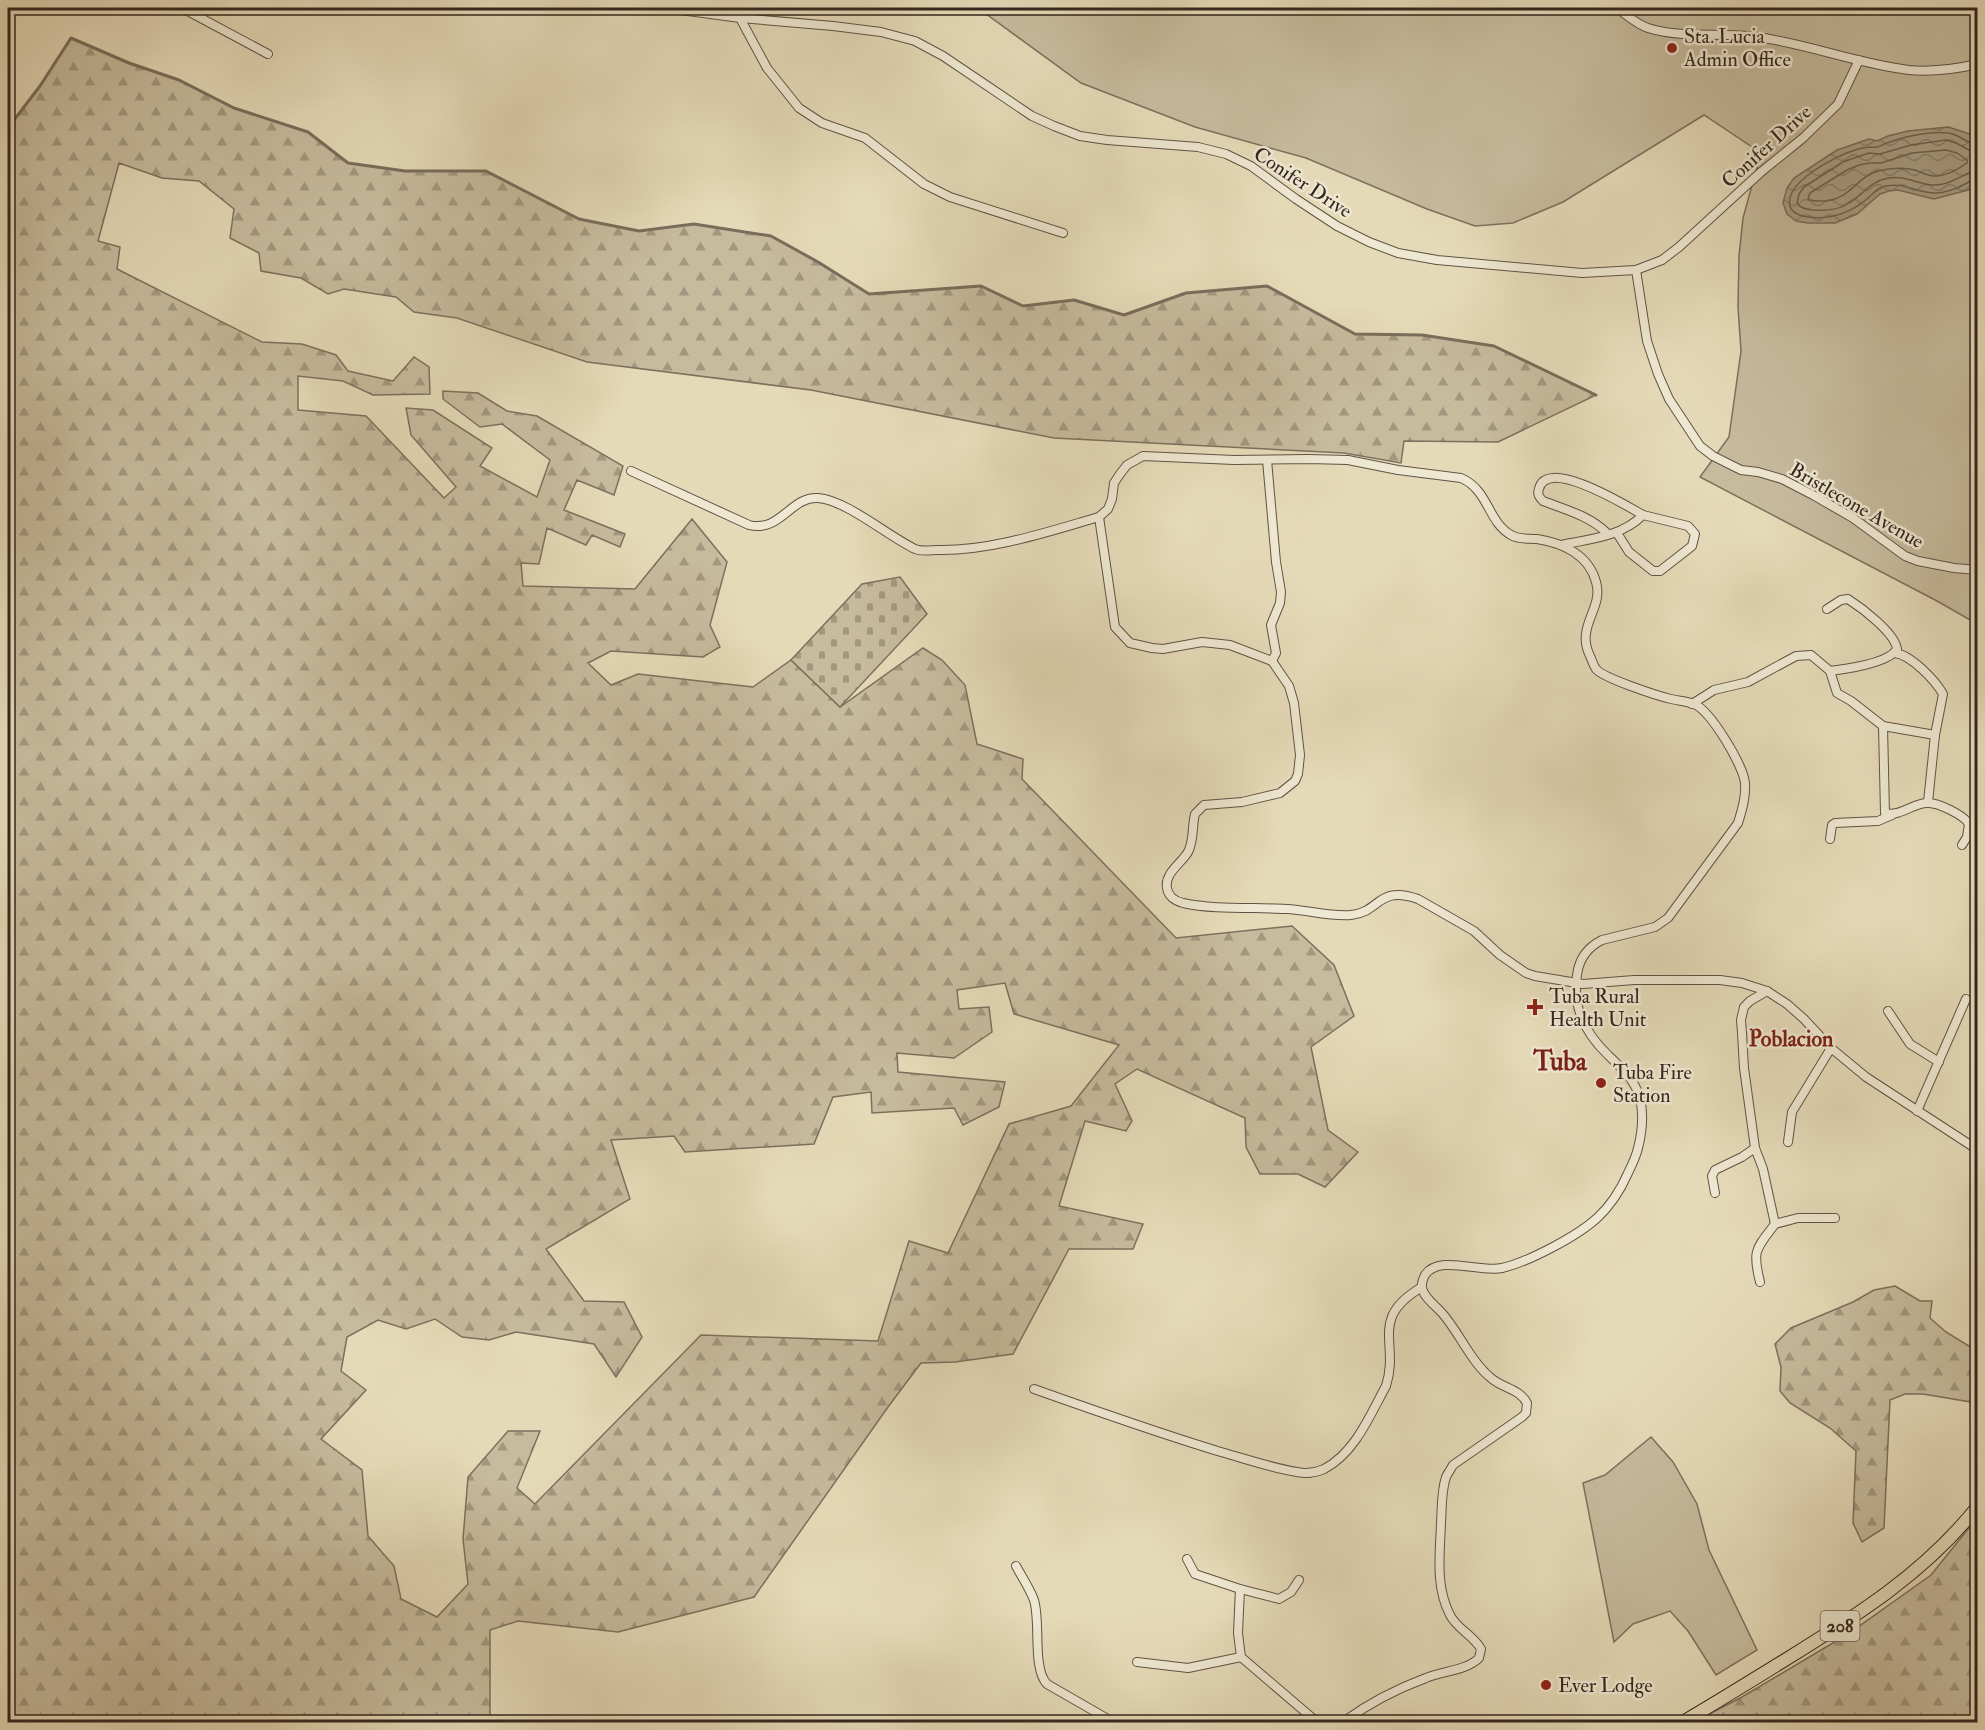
<svg xmlns="http://www.w3.org/2000/svg" width="1985" height="1730" viewBox="0 0 1985 1730" font-family="'IM FELL Double Pica',serif">
<style>
.green{fill:#c7bb9e;stroke:#7e705e;stroke-width:1.5}
.forest{fill:url(#forest-firs);stroke:#7e705e;stroke-width:1.5;fill-rule:evenodd}
.cemetery{fill:url(#cemetery-stones);stroke:#7e705e;stroke-width:1.5}
.water{fill:url(#water-waves);stroke:#7a6d5b;stroke-width:1.5}
.lines{fill:none;stroke-linecap:round;stroke-linejoin:round}
.shore{stroke:#6e6251;stroke-width:1.5}
.stream{stroke:#7a6d5b;stroke-width:3}
.minor-casing{stroke:#605344;stroke-width:10}
.primary-casing{stroke:#34261e;stroke-width:14}
.minor{stroke:#eee7d1;stroke-width:8}
.primary{stroke:#e5dab8;stroke-width:12}
.poi-dot{fill:#8f2418;stroke:#eee7d1;stroke-width:2}
.labels{text-anchor:middle;stroke-width:5;stroke-linejoin:round;paint-order:stroke}
.shield{fill:#eee7d1;stroke:#6c6054;stroke-width:1.5}
.shield-label{font-size:18px;font-weight:bold;fill:#34261e}
.poi-label{font-size:20px;fill:#34261e;stroke:#eee7d1;text-anchor:start}
.street-label{font-size:20px;fill:#34261e;stroke:#eee7d1}
.quarter-label{font-size:22px;font-weight:bold;fill:#7a1f14;stroke:#eee7d1}
.district-label{font-size:26px;font-weight:bold;fill:#7a1f14;stroke:#eee7d1}
</style>
<defs>
<pattern id="forest-firs" width="22" height="20" patternUnits="userSpaceOnUse" patternTransform="scale(1.5)"><rect width="22" height="20" fill="#c7bb9e"/><path d="M5 1l3.5 6h-7zM16 11l3.5 6h-7z" fill="#a29880"/></pattern>
<pattern id="cemetery-stones" width="16" height="16" patternUnits="userSpaceOnUse" patternTransform="scale(1.5)"><rect width="16" height="16" fill="#c7bb9e"/><path d="M2 7V4a2 2 0 0 1 4 0v3zM10 15v-3a2 2 0 0 1 4 0v3z" fill="#a29880"/></pattern>
<pattern id="water-waves" width="16" height="10" patternUnits="userSpaceOnUse" patternTransform="scale(1.5)"><rect width="16" height="10" fill="#a99d84"/><path d="M0 5q4-4 8 0t8 0" fill="none" stroke="#8a806b"/></pattern>
</defs>
<rect width="100%" height="100%" fill="#e5dab8"/>
<filter id="stains"><feTurbulence type="fractalNoise" baseFrequency=".00333" numOctaves="4"/><feColorMatrix values="0 0 0 0 .2 0 0 0 0 .09 0 0 0 0 .02 0 0 0 .5 -.17"/></filter>
<radialGradient id="worn" r=".72"><stop offset=".6" stop-color="#630" stop-opacity="0"/><stop offset="1" stop-color="#630" stop-opacity=".3"/></radialGradient>
<g class="green">
<path d="M 972,8 L 1977,8 L 1977,624 L 1937,601 L 1700,477 L 1729,437 L 1741,351 L 1738,307 L 1739,256 L 1743,218 L 1761,153 L 1704,115 L 1563,202 L 1513,223 L 1475,226 L 1427,209 L 1306,158 L 1195,127 L 1081,83 L 986,14 Z"/>
<path d="M 1651,1437 L 1673,1462 L 1697,1504 L 1709,1550 L 1757,1650 L 1716,1675 L 1688,1631 L 1670,1611 L 1633,1624 L 1614,1642 L 1583,1483 L 1605,1475 Z"/>
</g>
<g class="forest">
<path d="M 71,38 L 129,63 L 179,80 L 234,108 L 308,132 L 348,163 L 405,171 L 486,171 L 579,219 L 639,231 L 694,224 L 771,236 L 818,262 L 869,294 L 981,286 L 1023,306 L 1074,300 L 1124,315 L 1186,293 L 1267,286 L 1355,334 L 1422,335 L 1494,346 L 1596,395 L 1498,442 L 1404,441 L 1401,463 L 1344,453 L 1054,438 L 811,390 L 587,362 L 457,318 L 414,312 L 396,297 L 344,289 L 328,294 L 301,278 L 261,271 L 259,253 L 230,238 L 234,209 L 199,181 L 162,178 L 119,163 L 98,241 L 120,247 L 117,269 L 262,342 L 302,344 L 336,355 L 348,371 L 393,381 L 414,357 L 429,367 L 430,394 L 373,395 L 343,381 L 298,376 L 298,410 L 366,416 L 444,498 L 456,487 L 411,435 L 406,408 L 433,410 L 492,448 L 480,466 L 537,497 L 550,460 L 502,424 L 480,427 L 443,399 L 443,391 L 478,393 L 507,411 L 537,416 L 623,466 L 614,495 L 577,480 L 564,510 L 625,534 L 620,547 L 592,535 L 586,545 L 547,528 L 539,564 L 521,563 L 523,586 L 635,589 L 692,519 L 727,562 L 710,625 L 720,647 L 703,657 L 611,651 L 588,663 L 611,685 L 638,674 L 753,687 L 791,660 L 840,707 L 923,648 L 942,660 L 965,685 L 977,744 L 1023,759 L 1022,779 L 1176,938 L 1292,926 L 1334,965 L 1354,1016 L 1311,1047 L 1328,1130 L 1358,1152 L 1325,1187 L 1298,1174 L 1260,1174 L 1246,1147 L 1245,1118 L 1137,1069 L 1115,1084 L 1132,1121 L 1126,1131 L 1085,1121 L 1059,1206 L 1143,1224 L 1133,1249 L 1069,1249 L 1013,1354 L 955,1362 L 921,1363 L 888,1407 L 754,1597 L 618,1632 L 518,1621 L 490,1630 L 490,1722 L 8,1722 L 8,119 L 14,120 L 40,86 ZM 1005,983 L 1014,1014 L 1119,1045 L 1071,1106 L 1009,1124 L 948,1253 L 909,1241 L 878,1341 L 701,1335 L 535,1504 L 517,1488 L 540,1431 L 508,1431 L 468,1477 L 463,1539 L 468,1584 L 437,1617 L 401,1599 L 394,1566 L 368,1536 L 362,1470 L 321,1439 L 366,1390 L 341,1371 L 347,1337 L 378,1320 L 406,1329 L 435,1319 L 462,1337 L 489,1340 L 516,1332 L 594,1344 L 616,1377 L 642,1337 L 624,1302 L 584,1301 L 546,1249 L 630,1199 L 611,1140 L 674,1136 L 685,1152 L 814,1144 L 833,1097 L 871,1092 L 872,1113 L 954,1108 L 963,1125 L 999,1107 L 1005,1082 L 898,1072 L 897,1053 L 954,1058 L 992,1032 L 989,1007 L 959,1009 L 957,990 Z"/>
<path d="M 1895,1286 L 1920,1301 L 1932,1301 L 1930,1318 L 1946,1332 L 1977,1351 L 1977,1403 L 1923,1394 L 1905,1394 L 1890,1400 L 1884,1528 L 1862,1542 L 1853,1523 L 1856,1451 L 1830,1428 L 1790,1403 L 1780,1391 L 1781,1367 L 1775,1344 L 1791,1328 L 1853,1302 L 1874,1290 Z"/>
<path d="M 1977,1518 L 1977,1722 L 1694,1722 L 1742,1697 L 1848,1634 L 1931,1575 Z"/>
</g>
<path class="cemetery" d="M 900,577 L 927,614 L 840,707 L 791,660 L 862,584 Z"/>
<path class="water" d="M 1948,127 L 1970,134 L 1977,140 L 1977,183 L 1968,190 L 1934,199 L 1898,190 L 1889,191 L 1880,194 L 1857,214 L 1835,223 L 1808,223 L 1796,221 L 1787,214 L 1783,203 L 1787,188 L 1794,178 L 1837,150 L 1869,139 L 1877,141 L 1888,136 L 1908,131 Z"/>
<g class="lines">
<g class="shore">
<path d="M 1978,145 C 1967,144 1959,134 1948,133 C 1931,131 1906,136 1890,142 C 1885,143 1881,146 1877,147 C 1869,147 1863,147 1855,150 C 1836,156 1784,182 1790,206 C 1792,214 1801,216 1808,217 C 1831,220 1850,213 1867,199 C 1874,193 1877,188 1886,186 C 1904,182 1917,193 1935,193 C 1944,193 1957,189 1965,184 C 1970,182 1972,179 1978,179"/>
<path d="M 1946,150 L 1957,153 L 1967,160 L 1967,163 C 1957,170 1945,177 1933,176 C 1926,175 1921,172 1915,170 C 1902,167 1890,168 1878,171 C 1857,177 1851,198 1826,201 C 1820,201 1814,202 1808,199 L 1810,193 L 1847,170 L 1859,165 L 1870,163 L 1881,163 L 1912,153 Z"/>
<path d="M 1978,152 L 1971,151 L 1956,143 L 1946,140 L 1911,145 L 1880,154 L 1869,153 L 1857,157 L 1843,162 L 1804,187 L 1799,194 L 1797,203 C 1801,209 1806,209 1813,210 C 1825,211 1839,210 1849,203 C 1864,194 1869,182 1888,178 C 1905,175 1917,184 1933,185 C 1951,186 1964,172 1978,171"/>
</g>
<path class="stream" d="M 8,119 L 14,120 L 40,86 L 71,38 L 129,63 L 179,80 L 234,108 L 308,132 L 348,163 L 405,171 L 486,171 L 579,219 L 639,231 L 694,224 L 771,236 L 818,262 L 869,294 L 981,286 L 1023,306 L 1074,300 L 1124,315 L 1186,293 L 1267,286 L 1355,334 L 1422,335 L 1494,346 L 1596,395"/>
<defs>
<g id="minor">
<path d="M 182,8 L 268,54"/>
<path d="M 666,8 L 740,18 L 833,26 L 881,32 L 915,41 L 943,56 L 1032,116 L 1054,126 L 1080,136 L 1107,140 L 1198,147 L 1226,154 L 1251,166 L 1296,199 L 1337,226 L 1369,242 L 1398,253 L 1437,260 L 1582,273 L 1636,270 L 1662,260 L 1679,247 L 1761,172 L 1803,138 L 1838,104 L 1859,60"/>
<path d="M 1617,8 C 1627,15 1636,24 1648,28 C 1683,39 1721,32 1757,37 C 1809,44 1858,64 1909,70 C 1932,72 1956,69 1978,64"/>
<path d="M 740,18 L 767,68 L 799,108 L 822,123 L 865,138 L 924,184 L 950,197 L 1063,233"/>
<path d="M 1636,270 L 1647,341 L 1658,374 L 1669,399 L 1700,446 L 1713,456 L 1741,470 L 1758,472 L 1782,479 L 1813,495 L 1853,518 L 1905,556 L 1918,561 L 1954,568 L 1978,570"/>
<path d="M 1267,460 L 1276,562 L 1281,592 L 1280,603 L 1271,625 L 1276,653 L 1272,661"/>
<path d="M 631,471 L 749,525 C 780,533 791,496 818,498 C 846,500 888,536 915,549 C 922,552 931,550 938,550 C 991,551 1047,532 1099,517 L 1108,509 L 1112,499 L 1114,483 L 1120,474 L 1127,465 L 1143,456 L 1234,460 L 1308,459 L 1348,460 L 1398,470 L 1461,478 C 1489,490 1487,521 1511,535 C 1519,540 1528,538 1537,539 C 1563,543 1589,555 1596,582 C 1604,609 1575,626 1590,656 C 1592,660 1593,665 1596,669 C 1603,678 1658,696 1671,699 C 1679,701 1687,701 1694,704 C 1711,711 1743,765 1745,783 C 1746,797 1742,810 1738,823 L 1668,918 L 1655,927 L 1602,940 C 1588,947 1579,959 1577,975 C 1572,1008 1585,1033 1608,1055 C 1617,1064 1629,1074 1635,1086 C 1645,1103 1643,1129 1638,1148 C 1636,1157 1632,1165 1628,1173 C 1611,1212 1589,1228 1553,1247 C 1536,1256 1520,1264 1502,1268 C 1479,1273 1439,1254 1425,1275 C 1423,1279 1421,1284 1422,1288 C 1424,1298 1436,1306 1442,1313 C 1459,1332 1471,1362 1491,1378 C 1502,1388 1520,1389 1527,1403 L 1526,1413 L 1522,1417 L 1453,1465 C 1451,1469 1448,1473 1446,1477 C 1441,1492 1442,1508 1441,1523 C 1440,1554 1435,1586 1450,1615 C 1457,1629 1473,1635 1481,1649 L 1479,1658 C 1466,1671 1442,1671 1426,1678 C 1396,1689 1368,1704 1343,1722"/>
<path d="M 1099,517 L 1115,627 L 1130,643 L 1152,648 L 1163,649 L 1202,642 L 1230,645 L 1272,661 L 1289,686 L 1294,703 L 1300,755 L 1298,774 L 1295,781 L 1280,793 L 1242,802 L 1204,805 L 1195,814 C 1192,825 1194,838 1189,850 C 1184,862 1164,872 1167,888 C 1168,896 1175,901 1183,903 C 1215,910 1254,907 1287,909 C 1307,910 1332,917 1351,915 C 1381,912 1377,885 1418,899 L 1474,931 L 1500,955 L 1526,973 L 1535,976 L 1583,984 L 1634,980 L 1720,980 L 1742,983 L 1767,991 L 1787,1004 L 1804,1019 L 1831,1048 L 1866,1077 L 1978,1150"/>
<path d="M 1608,534 C 1590,516 1567,510 1543,501 C 1539,497 1537,494 1539,489 C 1546,456 1627,506 1643,515"/>
<path d="M 1561,545 C 1590,539 1621,537 1643,515 L 1688,526 L 1695,534 L 1692,546 L 1660,571 L 1653,571 L 1629,552 L 1617,533"/>
<path d="M 1827,609 L 1841,600 L 1848,599 C 1862,608 1895,633 1897,649 C 1889,663 1846,669 1830,671"/>
<path d="M 1895,653 C 1911,655 1935,680 1943,694 L 1935,735 L 1928,802"/>
<path d="M 1692,704 L 1714,690 L 1748,682 L 1796,656 L 1811,655 L 1830,671 L 1837,693 L 1851,701 L 1883,726 L 1885,813 C 1900,817 1913,803 1927,803 C 1937,802 1964,815 1969,824 L 1967,837 L 1962,845"/>
<path d="M 1883,726 L 1935,735"/>
<path d="M 1830,839 L 1832,825 L 1835,823 L 1878,821 L 1892,815"/>
<path d="M 1888,1011 L 1910,1044 L 1939,1062"/>
<path d="M 1917,1111 L 1966,999"/>
<path d="M 1788,1142 L 1792,1112 L 1831,1048"/>
<path d="M 1715,1193 L 1712,1176 L 1715,1170 L 1742,1157 L 1755,1148"/>
<path d="M 1775,1224 L 1798,1218 L 1835,1218"/>
<path d="M 1760,1282 C 1752,1250 1756,1249 1775,1224 L 1763,1169 L 1755,1148 L 1744,1068 L 1742,1033 L 1741,1020 L 1744,1007 L 1750,1001 L 1767,991"/>
<path d="M 1034,1389 C 1096,1411 1158,1433 1221,1452 C 1246,1459 1272,1468 1297,1472 C 1306,1474 1315,1473 1324,1469 C 1355,1453 1370,1415 1386,1386 C 1400,1342 1368,1319 1422,1287"/>
<path d="M 1187,1559 L 1195,1574 L 1240,1589 L 1279,1599 L 1291,1592 L 1299,1580"/>
<path d="M 1016,1566 C 1022,1577 1030,1589 1034,1600 C 1041,1623 1032,1668 1047,1684 L 1113,1722"/>
<path d="M 1240,1589 L 1238,1633 L 1241,1657 L 1317,1722"/>
<path d="M 1137,1662 L 1188,1668 L 1241,1657"/>
</g>
<path id="primary" d="M 1683,1722 C 1717,1702 1751,1681 1785,1660 C 1856,1616 1925,1573 1978,1506"/>
</defs>
<use href="#minor" class="minor-casing"/>
<use href="#primary" class="primary-casing"/>
<use href="#minor" class="minor"/>
<use href="#primary" class="primary"/>
</g>
<g class="poi-dot">
<circle cx="1672" cy="48" r="6"/>
<path d="M1532 998h6v6h6v6h-6v6h-6v-6h-6v-6h6z"/>
<circle cx="1601" cy="1083" r="6"/>
<circle cx="1546" cy="1685" r="6"/>
</g>
<g class="labels">
<rect class="shield" x="1820.5" y="1611" width="39" height="30" rx="4.5"/>
<g class="shield-label">
<text x="1840" y="1632">208</text>
</g>
<g class="poi-label">
<text x="1684" y="43">Sta. Lucia<tspan x="1684" dy="23">Admin Office</tspan></text>
<text x="1549" y="1003">Tuba Rural<tspan x="1549" dy="23">Health Unit</tspan></text>
<text x="1613" y="1079">Tuba Fire<tspan x="1613" dy="23">Station</tspan></text>
<text x="1558" y="1692">Ever Lodge</text>
</g>
<g class="street-label">
<text transform="translate(1766 146) rotate(-42)" y="7">Conifer Drive</text>
<text transform="translate(1303 182) rotate(33)" y="7">Conifer Drive</text>
<text transform="translate(1857 505) rotate(30)" y="7">Bristlecone Avenue</text>
</g>
<g class="quarter-label">
<text x="1791" y="1046">Poblacion</text>
</g>
<g class="district-label">
<text x="1560" y="1070">Tuba</text>
</g>
</g>
<rect width="1985" height="1730" fill="none" stroke="#e5dab8" stroke-width="30"/>
<rect x="9" y="9" width="1967" height="1712" fill="none" stroke="#34261e" stroke-width="3"/>
<rect x="15" y="15" width="1955" height="1700" fill="none" stroke="#34261e" stroke-width="1.5"/>
<rect width="100%" height="100%" filter="url(#stains)"/>
<rect width="100%" height="100%" fill="url(#worn)"/>
</svg>
